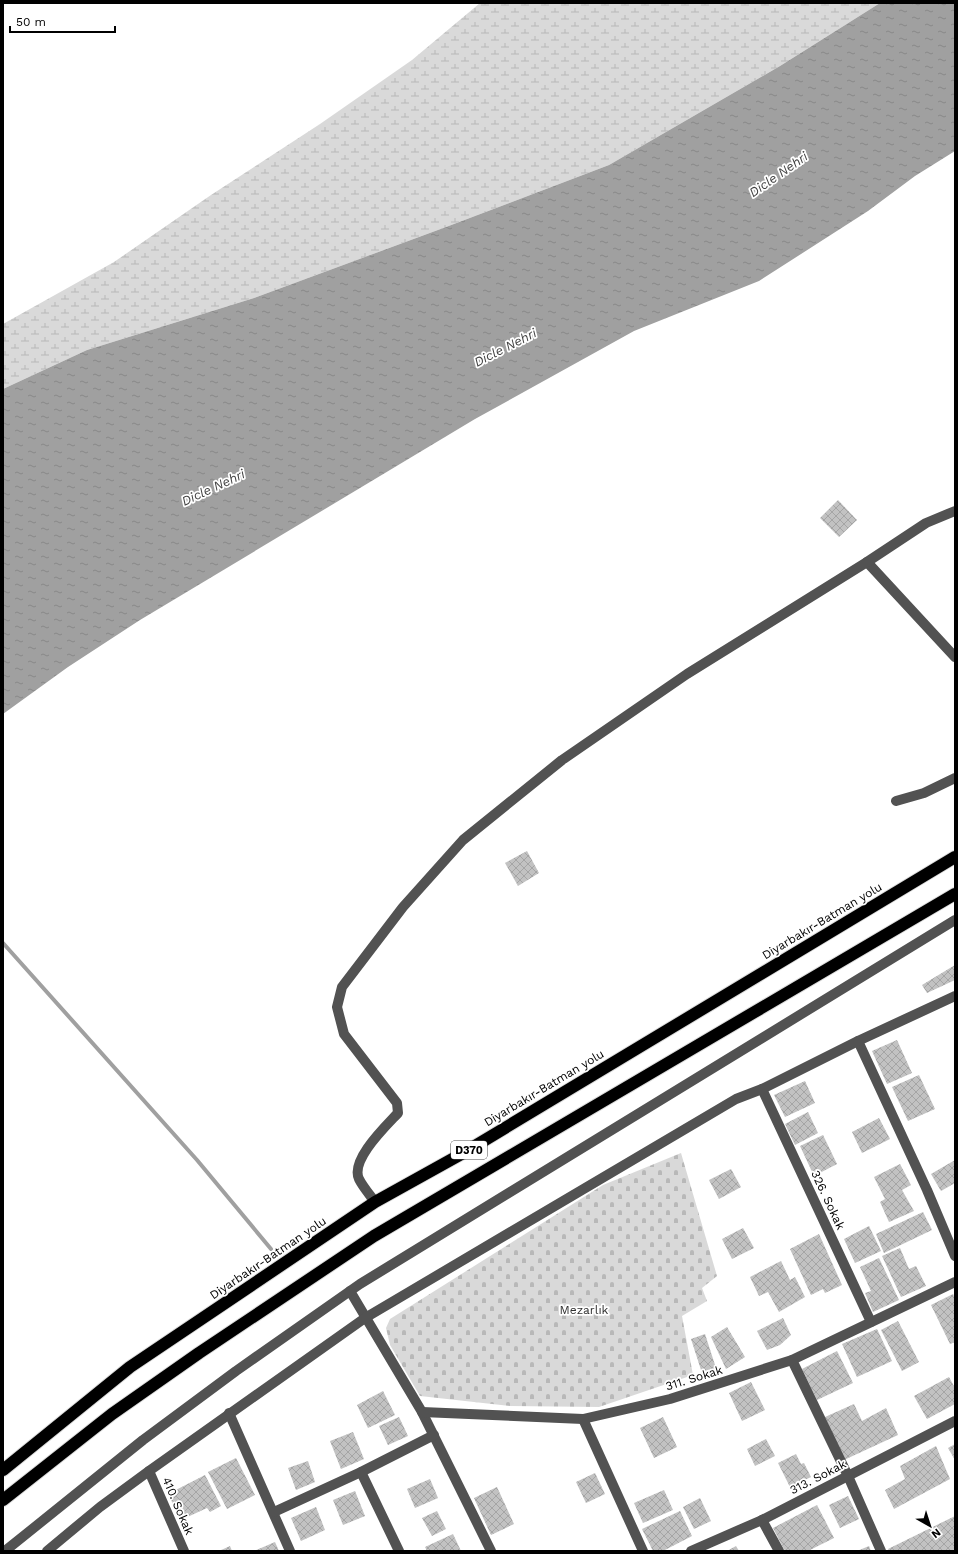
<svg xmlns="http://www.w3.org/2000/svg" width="958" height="1554" viewBox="0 0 958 1554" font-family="'Work Sans',sans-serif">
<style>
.wetland{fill:url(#wetland-marsh)}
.cemetery{fill:url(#cemetery-stones)}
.water{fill:url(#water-ripples)}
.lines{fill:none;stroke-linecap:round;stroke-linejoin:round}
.stream{stroke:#a0a0a0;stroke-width:4}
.building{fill:url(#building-cross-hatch)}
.highway-casing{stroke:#dbdbdb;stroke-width:14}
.minor{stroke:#525252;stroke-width:10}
.highway{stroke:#000;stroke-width:12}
.labels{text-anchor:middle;stroke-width:3.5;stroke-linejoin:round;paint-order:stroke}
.shield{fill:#fff;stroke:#4c4c4c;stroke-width:1}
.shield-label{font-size:11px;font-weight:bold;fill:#000}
.street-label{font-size:12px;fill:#000;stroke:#fff}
.park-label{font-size:12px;fill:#303030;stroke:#fff}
.water-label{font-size:13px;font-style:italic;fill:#414141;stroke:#fff}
</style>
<defs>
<pattern id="wetland-marsh" width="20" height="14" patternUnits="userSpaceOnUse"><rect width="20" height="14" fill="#d9d9d9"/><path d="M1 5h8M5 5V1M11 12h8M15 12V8" fill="none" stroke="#b8b8b8"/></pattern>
<pattern id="cemetery-stones" width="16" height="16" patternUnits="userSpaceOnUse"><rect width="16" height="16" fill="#d9d9d9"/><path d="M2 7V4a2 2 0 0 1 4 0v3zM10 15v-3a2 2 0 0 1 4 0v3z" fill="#b8b8b8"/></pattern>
<pattern id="water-ripples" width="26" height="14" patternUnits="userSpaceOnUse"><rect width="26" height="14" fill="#a0a0a0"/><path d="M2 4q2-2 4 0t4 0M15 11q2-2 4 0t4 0" fill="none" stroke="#888"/></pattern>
<pattern id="building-cross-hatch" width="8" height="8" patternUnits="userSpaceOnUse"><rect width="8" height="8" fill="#c2c2c2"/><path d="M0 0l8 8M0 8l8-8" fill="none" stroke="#a5a5a5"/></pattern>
</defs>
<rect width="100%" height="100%" fill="#fff"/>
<path class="wetland" d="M 480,3 L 880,3 L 780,66 L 609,165 L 446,227 L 254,298 L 87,350 L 3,389 L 3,324 L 114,262 L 211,195 L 320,124 L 412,60 Z"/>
<path class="cemetery" d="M 681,1153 L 717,1276 L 702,1288 L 707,1301 L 682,1316 L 693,1375 L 599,1407 L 510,1406 L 420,1396 L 390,1345 L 386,1328 L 390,1319 L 603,1185 Z"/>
<path class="water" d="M 880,3 L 955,3 L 955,151 L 915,176 L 868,211 L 759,281 L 634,331 L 475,419 L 140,620 L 68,667 L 3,714 L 3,389 L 87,350 L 254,298 L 446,227 L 609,165 L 780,66 Z"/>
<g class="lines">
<path class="stream" d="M 3,943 L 197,1160 L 271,1249"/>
</g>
<g class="building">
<path d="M 838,500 L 857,520 L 839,537 L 820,518 Z"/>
<path d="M 527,851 L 539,873 L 518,886 L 505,863 Z"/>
<path d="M 955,965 L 955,980 L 927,993 L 922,985 Z"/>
<path d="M 897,1040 L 912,1073 L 887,1084 L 872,1051 Z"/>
<path d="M 919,1075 L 935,1109 L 908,1121 L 892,1087 Z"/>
<path d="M 805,1081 L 815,1103 L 785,1117 L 774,1095 Z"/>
<path d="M 808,1112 L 818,1133 L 795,1145 L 785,1124 Z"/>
<path d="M 879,1118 L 890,1139 L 862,1153 L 852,1132 Z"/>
<path d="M 823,1135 L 837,1164 L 814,1176 L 800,1146 Z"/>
<path d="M 955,1160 L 955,1183 L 941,1191 L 931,1174 Z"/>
<path d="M 900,1164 L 911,1185 L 902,1190 L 914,1211 L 889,1222 L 880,1202 L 885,1199 L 874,1177 Z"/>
<path d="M 731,1169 L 741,1187 L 719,1199 L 709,1180 Z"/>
<path d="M 923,1212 L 932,1230 L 884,1253 L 876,1234 Z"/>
<path d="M 869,1226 L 881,1251 L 855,1263 L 844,1239 Z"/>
<path d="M 743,1228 L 754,1248 L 732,1259 L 722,1239 Z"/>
<path d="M 819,1234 L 842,1285 L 825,1293 L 823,1289 L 811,1295 L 790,1249 Z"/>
<path d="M 900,1248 L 909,1269 L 916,1266 L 926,1286 L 901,1297 L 882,1256 Z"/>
<path d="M 879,1258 L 899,1300 L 873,1312 L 865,1293 L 871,1291 L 860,1267 Z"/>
<path d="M 781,1261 L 790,1280 L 795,1277 L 805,1297 L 779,1312 L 768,1292 L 759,1296 L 750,1277 Z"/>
<path d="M 953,1294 L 955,1298 L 955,1342 L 950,1344 L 931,1305 Z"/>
<path d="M 783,1318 L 791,1335 L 780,1345 L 767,1350 L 757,1331 Z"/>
<path d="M 898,1321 L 919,1362 L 902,1371 L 881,1330 Z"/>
<path d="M 727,1327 L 745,1357 L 726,1369 L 711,1337 Z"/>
<path d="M 877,1329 L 892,1361 L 857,1377 L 842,1344 Z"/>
<path d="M 705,1334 L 716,1368 L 702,1373 L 691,1339 Z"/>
<path d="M 837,1351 L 853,1383 L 817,1400 L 802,1369 Z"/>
<path d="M 949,1377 L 955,1388 L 955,1404 L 927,1419 L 914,1396 Z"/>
<path d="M 751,1382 L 765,1410 L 742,1421 L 729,1393 Z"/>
<path d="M 383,1391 L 395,1415 L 368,1428 L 357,1405 Z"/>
<path d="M 854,1404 L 862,1421 L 886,1408 L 898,1435 L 844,1460 L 825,1417 Z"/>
<path d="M 399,1417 L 408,1436 L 388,1445 L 379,1426 Z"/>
<path d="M 663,1417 L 677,1447 L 654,1458 L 640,1428 Z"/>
<path d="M 353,1432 L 364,1459 L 341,1469 L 330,1441 Z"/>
<path d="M 766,1439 L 775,1456 L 755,1466 L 747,1449 Z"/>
<path d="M 955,1444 L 955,1460 L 948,1448 Z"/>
<path d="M 936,1446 L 950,1479 L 894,1509 L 885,1490 L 905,1479 L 900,1466 Z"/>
<path d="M 796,1454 L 801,1464 L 804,1463 L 811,1477 L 790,1487 L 778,1463 Z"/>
<path d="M 236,1458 L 255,1495 L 227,1509 L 208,1472 Z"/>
<path d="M 308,1461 L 315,1482 L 296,1490 L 288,1468 Z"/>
<path d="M 595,1473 L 605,1494 L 586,1503 L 576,1482 Z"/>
<path d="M 205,1475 L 221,1506 L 210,1512 L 207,1508 L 181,1520 L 168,1494 Z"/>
<path d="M 430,1479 L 438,1498 L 415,1508 L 407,1489 Z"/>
<path d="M 497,1487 L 514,1524 L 491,1535 L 474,1498 Z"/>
<path d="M 664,1490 L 673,1510 L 643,1523 L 634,1503 Z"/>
<path d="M 355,1491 L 365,1516 L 343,1525 L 333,1500 Z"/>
<path d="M 848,1496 L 859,1519 L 840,1528 L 829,1505 Z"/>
<path d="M 700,1498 L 711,1521 L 694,1529 L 683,1507 Z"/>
<path d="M 817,1505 L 834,1538 L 808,1551 L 785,1551 L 773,1528 Z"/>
<path d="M 316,1507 L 325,1530 L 301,1541 L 291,1518 Z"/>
<path d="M 437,1511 L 446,1529 L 432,1536 L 422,1518 Z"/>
<path d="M 680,1511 L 692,1536 L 663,1551 L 653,1551 L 642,1529 Z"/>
<path d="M 955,1516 L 955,1549 L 952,1551 L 889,1551 L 888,1549 Z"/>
<path d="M 453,1534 L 461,1551 L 427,1551 L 425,1547 Z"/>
<path d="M 275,1542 L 279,1551 L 254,1551 Z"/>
<path d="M 230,1546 L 232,1551 L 219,1551 Z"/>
<path d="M 736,1546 L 739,1551 L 727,1551 Z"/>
<path d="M 869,1546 L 871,1551 L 857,1551 Z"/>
</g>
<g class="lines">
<defs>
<g id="highway">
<path d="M 3,1470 L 130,1367 L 375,1202 L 465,1152 L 955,857"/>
<path d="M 3,1500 L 112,1414 L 199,1353 L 374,1236 L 955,894"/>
</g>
</defs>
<use href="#highway" class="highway-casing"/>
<g class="minor">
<path d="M 867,562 L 955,657"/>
<path d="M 896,801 L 924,793 L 955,778"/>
<path d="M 858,1041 L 927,1190 L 955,1256"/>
<path d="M 762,1089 L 871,1322"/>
<path d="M 375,1202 C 370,1195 363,1187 359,1179 C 350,1160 386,1126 398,1113 L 397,1103 L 344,1034 L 337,1007 L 342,987 L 403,907 L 463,840 L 562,760 L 687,674 L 867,562 L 926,523 L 955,511"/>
<path d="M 350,1291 L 422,1412 L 491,1551"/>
<path d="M 792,1360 L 848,1476 L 881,1551"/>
<path d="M 422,1412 L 583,1419 L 670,1399 L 792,1360 L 955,1282"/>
<path d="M 229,1413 L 290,1551"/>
<path d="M 583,1419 L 643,1551"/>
<path d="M 149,1471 L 184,1551"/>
<path d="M 361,1472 L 399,1551"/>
<path d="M 274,1512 L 361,1472 L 434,1435"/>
<path d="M 762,1520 L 779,1551"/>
<path d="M 5,1551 L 143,1440 L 236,1371 L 360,1284 L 955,920"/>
<path d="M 47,1551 L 100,1507 L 149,1471 L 365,1318 L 736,1099 L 762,1089 L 858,1041 L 955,996"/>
<path d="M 691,1551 L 762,1520 L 955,1421"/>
</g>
<use href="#highway" class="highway"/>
</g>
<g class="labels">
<rect class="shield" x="451" y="1141" width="36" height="18" rx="3"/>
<g class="shield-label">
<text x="469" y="1154">D370</text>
</g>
<g class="street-label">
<text transform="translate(822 921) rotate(-31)" y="4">Diyarbakır-Batman yolu</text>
<text transform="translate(544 1088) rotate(-31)" y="4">Diyarbakır-Batman yolu</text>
<text transform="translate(828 1200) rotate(65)" y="4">326. Sokak</text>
<text transform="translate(268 1258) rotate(-34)" y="4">Diyarbakır-Batman yolu</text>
<text transform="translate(694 1378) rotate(-17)" y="4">311. Sokak</text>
<text transform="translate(818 1477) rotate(-27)" y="4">313. Sokak</text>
<text transform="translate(178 1506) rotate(67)" y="4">410. Sokak</text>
</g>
<g class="park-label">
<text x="584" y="1314">Mezarlık</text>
</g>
<g class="water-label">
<text transform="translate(778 174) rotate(-35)" y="5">Dicle Nehri</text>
<text transform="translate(505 347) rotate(-27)" y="5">Dicle Nehri</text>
<text transform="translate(213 487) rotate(-25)" y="5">Dicle Nehri</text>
</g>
</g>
<rect width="958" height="1554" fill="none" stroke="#000000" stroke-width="8"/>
<g transform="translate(930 1526) rotate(141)" stroke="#ffffff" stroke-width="3" paint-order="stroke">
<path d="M0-3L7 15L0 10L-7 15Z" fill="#000000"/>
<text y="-6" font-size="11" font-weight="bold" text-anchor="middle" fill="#000000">N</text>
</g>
<path d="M10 26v6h105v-6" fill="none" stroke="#000000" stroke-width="2"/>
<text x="16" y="26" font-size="12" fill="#000000" stroke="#ffffff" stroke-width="3" paint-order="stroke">50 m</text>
</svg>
